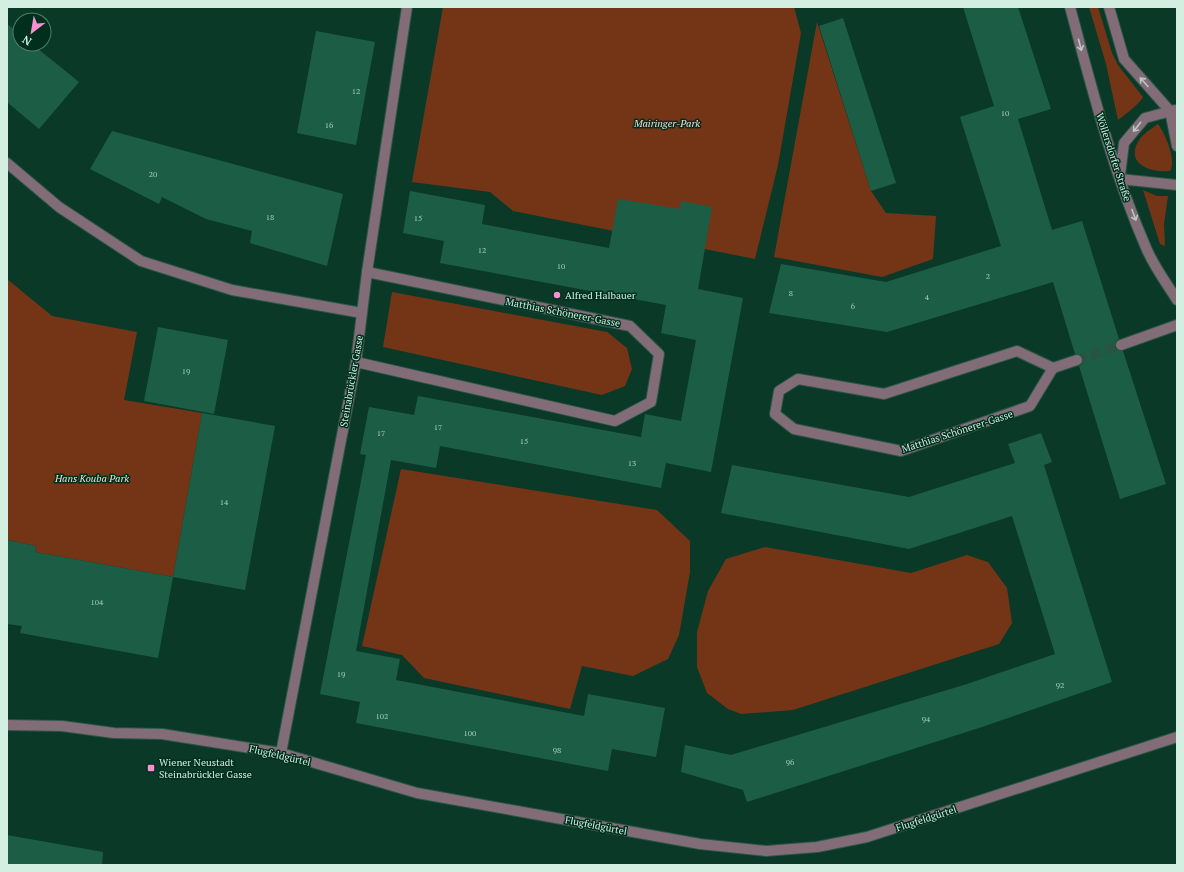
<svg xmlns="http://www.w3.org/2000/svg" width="1184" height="872" viewBox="0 0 1184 872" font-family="'PT Serif',serif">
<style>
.green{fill:#743516}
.building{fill:#1c5e45}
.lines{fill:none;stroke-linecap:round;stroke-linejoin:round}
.minor-tunnel{stroke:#285444;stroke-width:10;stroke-dasharray:10 5;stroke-linecap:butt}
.minor-casing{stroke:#2a5646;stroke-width:12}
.minor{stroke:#826c78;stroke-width:10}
.oneway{stroke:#bac8c2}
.poi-dot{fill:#f790cd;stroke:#002f1e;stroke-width:1.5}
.labels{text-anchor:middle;stroke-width:3;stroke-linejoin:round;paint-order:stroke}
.number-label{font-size:8px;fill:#a4cbba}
.park-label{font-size:10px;font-style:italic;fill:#f6ddd2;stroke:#002f1e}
.street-label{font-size:10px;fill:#d2efe1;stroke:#002f1e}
.poi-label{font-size:10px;fill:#d2efe1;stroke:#002f1e;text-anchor:start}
</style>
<rect width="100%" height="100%" fill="#0a3928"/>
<g class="green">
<path d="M 443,7 L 794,7 L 801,33 L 778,165 L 755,259 L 513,211 L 490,192 L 412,182 Z"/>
<path d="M 1089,7 L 1098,7 L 1112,53 L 1118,65 L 1143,97 C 1141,102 1123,117 1118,120 L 1106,64 Z"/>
<path d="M 817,22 L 871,191 L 886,213 L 936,216 L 933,259 L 882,277 L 774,257 Z"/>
<path d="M 1158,124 C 1165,133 1177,161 1170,171 C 1151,173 1124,164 1139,140 C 1144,133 1151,129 1158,124 Z"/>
<path d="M 1143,190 L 1157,196 L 1168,196 L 1164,224 L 1165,246 L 1160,244 Z"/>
<path d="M 7,279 L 52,316 L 137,332 L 124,400 L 202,413 L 173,577 L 35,552 L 36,546 L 7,540 Z"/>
<path d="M 392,292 L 607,332 L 627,348 L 632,369 L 625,386 L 602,395 L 383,347 Z"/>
<path d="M 401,469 L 657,510 L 690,541 L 690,572 L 679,635 L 668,659 L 633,676 L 582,666 L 570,709 L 424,678 L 402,655 L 362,646 Z"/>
<path d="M 765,547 L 911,573 L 967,555 L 988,562 L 1007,588 L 1012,623 L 999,644 L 793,710 L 741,714 L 728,709 L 707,693 L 697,667 L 697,632 L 708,591 L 726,559 Z"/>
</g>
<g class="building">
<path d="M 963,7 L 1018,7 L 1051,109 L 1018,119 L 1052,230 L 1082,221 L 1119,339 L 1116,341 L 1115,347 L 1117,350 L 1123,351 L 1166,484 L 1120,499 L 1079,366 L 1082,364 L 1083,358 L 1081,355 L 1075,354 L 1053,282 L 887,332 L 769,313 L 781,264 L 886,282 L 1001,246 L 960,117 L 994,106 Z"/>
<path d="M 843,18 L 896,183 L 871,191 L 819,26 Z"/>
<path d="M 7,24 L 20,34 L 20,44 L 32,44 L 79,82 L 39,129 L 7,102 Z"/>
<path d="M 316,31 L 375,42 L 356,145 L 297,133 Z"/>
<path d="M 112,131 L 343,194 L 327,266 L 250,243 L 252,231 L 206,219 L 162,197 L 159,204 L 90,169 Z"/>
<path d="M 410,191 L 485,205 L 482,224 L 609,248 L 618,199 L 680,209 L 681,201 L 712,207 L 698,289 L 743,298 L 711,472 L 666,463 L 661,488 L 440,446 L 436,468 L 391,460 L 356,651 L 400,659 L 396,680 L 584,716 L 588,694 L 665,708 L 656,757 L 612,749 L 608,771 L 356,723 L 360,702 L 320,694 L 366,455 L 360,454 L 369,407 L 414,415 L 418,396 L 641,437 L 645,414 L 681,421 L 696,340 L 661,333 L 666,305 L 440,263 L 444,241 L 403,233 Z"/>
<path d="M 158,327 L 228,340 L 214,414 L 144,401 Z"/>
<path d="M 202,413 L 275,426 L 245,590 L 173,577 Z"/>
<path d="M 1041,433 L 1052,462 L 1044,465 L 1112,682 L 982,727 L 747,802 L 743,790 L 681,772 L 685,745 L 731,755 L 967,684 L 1055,654 L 1012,516 L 909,549 L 721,513 L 732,465 L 909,497 L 1015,463 L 1008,444 Z"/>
<path d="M 7,540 L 36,546 L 35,552 L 173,577 L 158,658 L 20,633 L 22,626 L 7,624 Z"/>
<path d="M 7,835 L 103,852 L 102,865 L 7,865 Z"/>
</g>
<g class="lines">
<path class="minor-tunnel" d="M 1077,360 L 1121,345"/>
<defs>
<g id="minor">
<path d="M 1070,7 C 1092,89 1113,172 1147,250 C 1155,268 1167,284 1177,300"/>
<path d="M 1109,7 L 1124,59 L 1170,111 L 1177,146"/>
<path d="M 7,163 L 59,207 L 141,261 L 232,290 L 362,313"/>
<path d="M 1120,175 L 1124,143 L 1145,118 L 1175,110"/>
<path d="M 1120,179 L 1177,185"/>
<path d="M 1121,345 L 1177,325"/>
<path d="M 356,362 L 615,421 L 651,402 L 659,354 L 630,326 L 367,272"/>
<path d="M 1053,368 L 1030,406 L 901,451 L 794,429 L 775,414 L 779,391 L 798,379 L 884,394 L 1017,351 L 1053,368 L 1077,360"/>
<path d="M 7,725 L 62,726 L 114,733 L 162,734 L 281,753 L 417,793 L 700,844 L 766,851 L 817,847 L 867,837 L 1177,737"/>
<path d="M 281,753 L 356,362 L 367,272 L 407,7"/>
</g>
</defs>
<use href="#minor" class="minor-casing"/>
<use href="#minor" class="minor"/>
</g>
<defs><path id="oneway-shaft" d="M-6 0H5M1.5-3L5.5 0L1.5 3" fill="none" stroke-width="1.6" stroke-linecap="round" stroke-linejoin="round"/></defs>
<g class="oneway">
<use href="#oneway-shaft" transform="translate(1080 45) rotate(75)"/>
<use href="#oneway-shaft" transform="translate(1144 82) rotate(-132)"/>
<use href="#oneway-shaft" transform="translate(1137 127) rotate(129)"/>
<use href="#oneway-shaft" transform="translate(1134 215) rotate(69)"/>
</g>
<g class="poi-dot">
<circle cx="557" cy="295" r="4"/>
<rect x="147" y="764" width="8" height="8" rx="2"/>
</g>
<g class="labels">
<g class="number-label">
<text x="356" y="94">12</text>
<text x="1005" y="116">10</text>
<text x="329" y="128">16</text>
<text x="153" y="177">20</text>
<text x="270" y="220">18</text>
<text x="418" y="221">15</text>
<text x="482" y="253">12</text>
<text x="561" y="269">10</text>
<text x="988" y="279">2</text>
<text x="791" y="296">8</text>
<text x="927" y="300">4</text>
<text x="853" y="309">6</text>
<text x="186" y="374">19</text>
<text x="438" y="430">17</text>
<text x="381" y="436">17</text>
<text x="524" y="444">15</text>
<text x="632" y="466">13</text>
<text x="224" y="505">14</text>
<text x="97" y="605">104</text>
<text x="341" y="677">19</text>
<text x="1060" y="688">92</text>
<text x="382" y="719">102</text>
<text x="926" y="722">94</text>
<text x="470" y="736">100</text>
<text x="557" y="753">98</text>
<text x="790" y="765">96</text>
</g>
<g class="park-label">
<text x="667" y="127">Mairinger-Park</text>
<text x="92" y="482">Hans Kouba Park</text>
</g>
<g class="street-label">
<text transform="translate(1114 157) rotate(72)" y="4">Wöllersdorfer Straße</text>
<text transform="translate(563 312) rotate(11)" y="4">Matthias Schönerer-Gasse</text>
<text transform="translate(351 381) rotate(-80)" y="4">Steinabrückler Gasse</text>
<text transform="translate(957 431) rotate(-18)" y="4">Matthias Schönerer-Gasse</text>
<text transform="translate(280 755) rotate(13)" y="4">Flugfeldgürtel</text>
<text transform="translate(926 818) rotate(-18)" y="4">Flugfeldgürtel</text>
<text transform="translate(596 825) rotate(11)" y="4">Flugfeldgürtel</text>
</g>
<g class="poi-label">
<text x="565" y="299">Alfred Halbauer</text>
<text x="159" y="766">Wiener Neustadt<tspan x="159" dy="12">Steinabrückler Gasse</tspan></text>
</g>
</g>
<rect width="1184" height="872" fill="none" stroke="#d2efe1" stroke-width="16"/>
<g transform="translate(32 32) rotate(211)"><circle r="19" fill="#002f1e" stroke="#547c6c"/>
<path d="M0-3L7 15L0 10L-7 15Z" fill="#f790cd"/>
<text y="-6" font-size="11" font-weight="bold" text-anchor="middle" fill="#d2efe1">N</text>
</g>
</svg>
